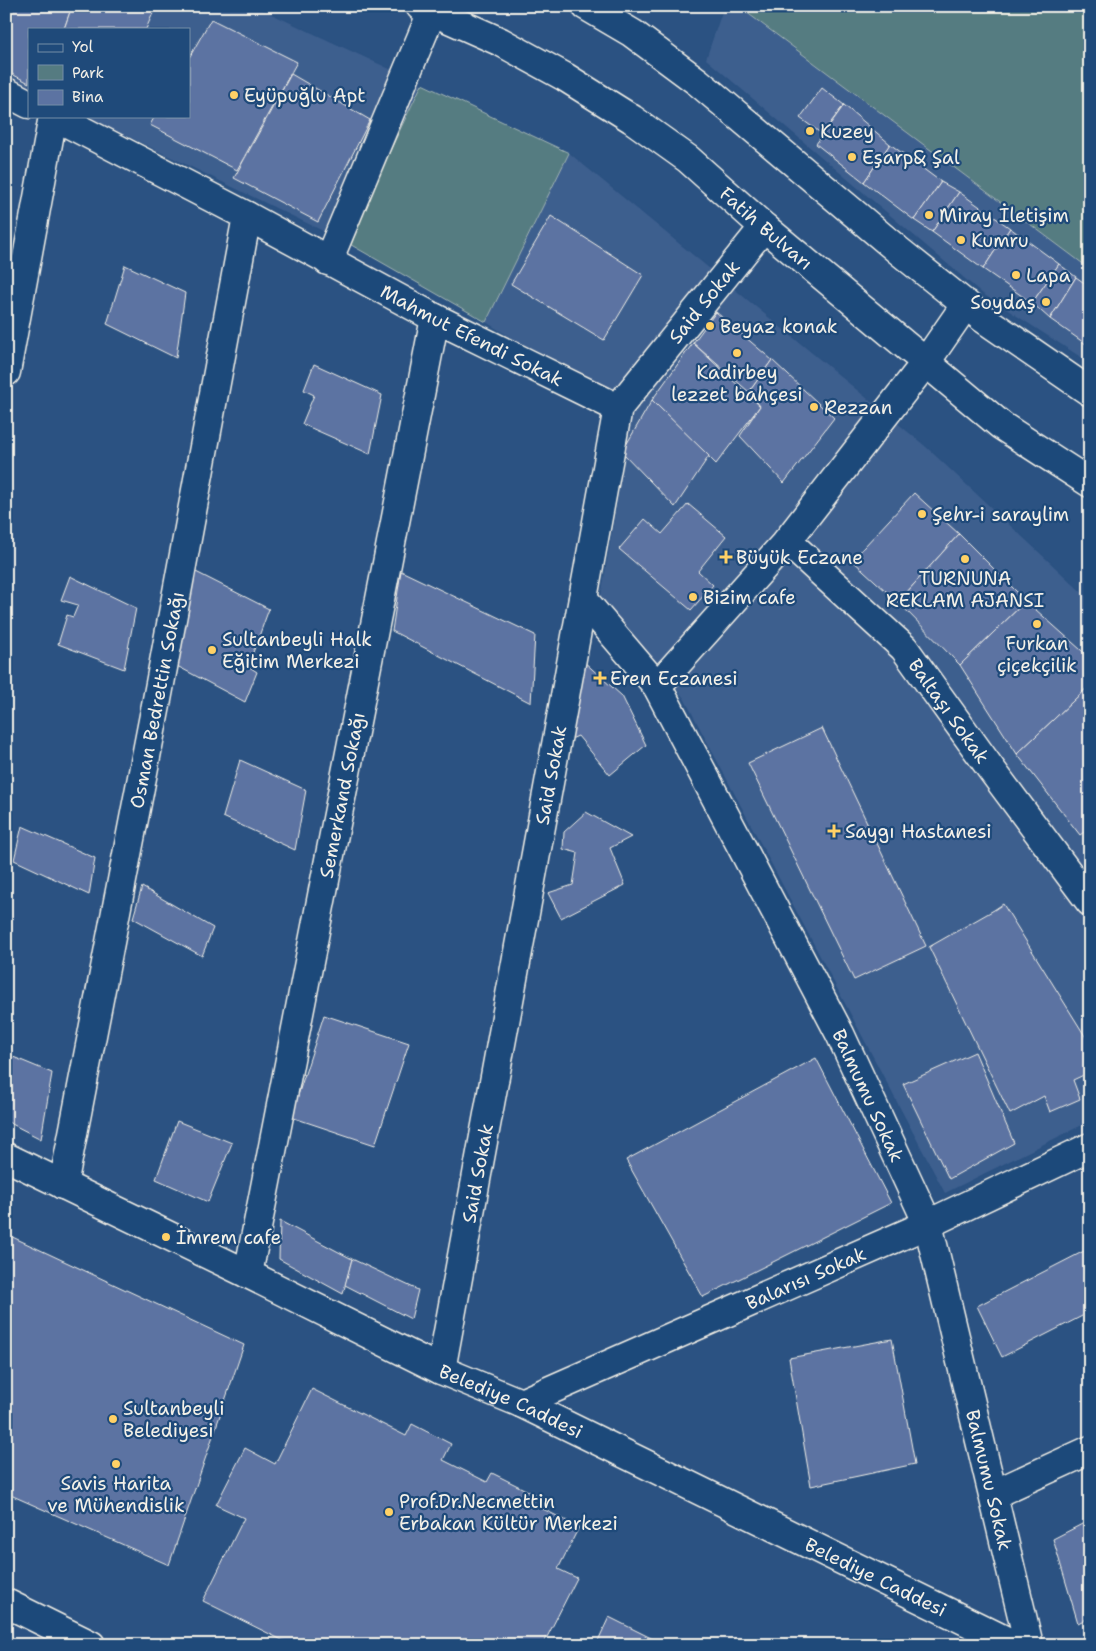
<svg xmlns="http://www.w3.org/2000/svg" width="1096" height="1651" viewBox="0 0 1096 1651" font-family="'Shantell Sans',sans-serif">
<style>
.built{fill:#3e5f8e}
.green{fill:#557b81;stroke:#a4b6b4}
.building{fill:#5c73a2;stroke:#f4f1e8}
.lines{fill:none;stroke-linecap:round;stroke-linejoin:round}
.minor-casing{stroke:#f4f1e8;stroke-width:31}
.secondary-casing{stroke:#f4f1e8;stroke-width:31}
.primary-casing{stroke:#f4f1e8;stroke-width:31}
.minor{stroke:#1f4a7a;stroke-width:28}
.secondary{stroke:#1f4a7a;stroke-width:28}
.primary{stroke:#1f4a7a;stroke-width:28}
.poi-dot{fill:#ffd166;stroke:#1f4a7a;stroke-width:2}
.labels{text-anchor:middle;stroke-width:4.5;stroke-linejoin:round;paint-order:stroke}
.poi-label{font-size:19px;fill:#f4f1e8;stroke:#1f4a7a;text-anchor:start}
.street-label{font-size:19px;fill:#f4f1e8;stroke:#1f4a7a}
</style>
<rect width="100%" height="100%" fill="#2b5282"/>
<filter id="ink" filterUnits="userSpaceOnUse"><feTurbulence type="fractalNoise" baseFrequency=".02" numOctaves="2"/><feDisplacementMap in="SourceGraphic" scale="10" xChannelSelector="R" yChannelSelector="G"/><feConvolveMatrix kernelMatrix="1 2 1 2 8 2 1 2 1" color-interpolation-filters="sRGB"/></filter>
<g filter="url(#ink)">
<g class="built">
<path d="M 6,6 L 254,6 L 422,84 L 346,242 L 86,116 L 189,116 L 189,29 L 29,29 L 29,88 L 6,77 Z"/>
<path d="M 724,6 L 738,6 L 1090,269 L 1090,363 L 983,294 L 706,59 Z"/>
<path d="M 569,153 L 925,446 L 1090,600 L 1090,1121 L 945,1193 L 684,698 L 601,596 L 632,413 L 486,322 Z"/>
</g>
<g class="green">
<path d="M 738,6 L 1090,6 L 1090,269 Z"/>
<path d="M 422,84 L 569,153 L 486,322 L 346,242 Z"/>
</g>
<g class="building">
<path d="M 6,6 L 72,6 L 64,29 L 29,29 L 29,83 L 6,71 Z"/>
<path d="M 72,6 L 156,6 L 146,29 L 64,29 Z"/>
<path d="M 211,19 L 297,62 L 237,170 L 150,125 L 155,116 L 189,116 L 189,58 Z"/>
<path d="M 291,74 L 370,120 L 318,222 L 234,178 Z"/>
<path d="M 822,88 L 844,105 L 822,134 L 800,118 Z"/>
<path d="M 844,105 L 890,144 L 864,182 L 816,144 Z"/>
<path d="M 890,144 L 941,182 L 914,220 L 864,182 Z"/>
<path d="M 941,182 L 959,192 L 932,232 L 914,220 Z"/>
<path d="M 959,192 L 1010,228 L 983,269 L 932,232 Z"/>
<path d="M 551,216 L 643,275 L 604,340 L 511,284 Z"/>
<path d="M 1010,228 L 1059,264 L 1032,303 L 983,269 Z"/>
<path d="M 1059,264 L 1076,277 L 1050,319 L 1032,303 Z"/>
<path d="M 125,265 L 185,293 L 176,358 L 107,324 Z"/>
<path d="M 1076,277 L 1090,287 L 1090,347 L 1050,319 Z"/>
<path d="M 716,312 L 772,360 L 749,392 L 693,343 Z"/>
<path d="M 693,343 L 760,406 L 716,464 L 652,400 Z"/>
<path d="M 772,360 L 834,418 L 784,483 L 740,436 L 760,406 L 749,392 Z"/>
<path d="M 314,364 L 382,395 L 370,454 L 302,424 L 314,395 L 304,390 Z"/>
<path d="M 652,400 L 709,456 L 675,507 L 622,452 Z"/>
<path d="M 914,493 L 959,534 L 898,602 L 852,560 Z"/>
<path d="M 688,504 L 726,536 L 698,571 L 713,585 L 691,610 L 619,549 L 645,519 L 662,534 Z"/>
<path d="M 959,534 L 1026,601 L 960,665 L 898,602 Z"/>
<path d="M 194,571 L 269,609 L 248,666 L 257,672 L 245,702 L 177,666 Z"/>
<path d="M 401,571 L 535,635 L 531,703 L 392,631 Z"/>
<path d="M 70,576 L 136,608 L 124,669 L 58,644 L 67,615 L 73,617 L 78,605 L 61,600 Z"/>
<path d="M 1026,601 L 1090,658 L 1090,685 L 1017,754 L 960,665 Z"/>
<path d="M 582,660 L 622,696 L 646,745 L 610,775 L 578,736 L 562,743 Z"/>
<path d="M 1090,685 L 1090,828 L 1080,835 L 1017,754 Z"/>
<path d="M 822,728 L 926,946 L 854,980 L 748,763 Z"/>
<path d="M 240,760 L 306,790 L 295,850 L 223,817 Z"/>
<path d="M 586,812 L 631,837 L 610,848 L 625,885 L 561,918 L 548,893 L 573,885 L 578,853 L 563,849 L 564,832 Z"/>
<path d="M 22,826 L 95,858 L 89,895 L 14,860 Z"/>
<path d="M 142,887 L 213,928 L 202,956 L 133,918 Z"/>
<path d="M 1003,904 L 1090,1044 L 1090,1072 L 1073,1080 L 1080,1099 L 1050,1112 L 1044,1096 L 1010,1114 L 929,947 L 994,910 Z"/>
<path d="M 324,1015 L 409,1043 L 375,1145 L 291,1117 Z"/>
<path d="M 975,1052 L 1014,1143 L 949,1179 L 903,1084 Z"/>
<path d="M 6,1054 L 52,1073 L 41,1139 L 6,1121 Z"/>
<path d="M 816,1058 L 891,1203 L 703,1297 L 626,1160 Z"/>
<path d="M 177,1121 L 232,1143 L 208,1202 L 156,1179 Z"/>
<path d="M 280,1221 L 352,1259 L 343,1294 L 279,1259 Z"/>
<path d="M 6,1234 L 244,1345 L 169,1565 L 6,1493 Z"/>
<path d="M 1090,1248 L 1090,1312 L 1002,1357 L 977,1306 Z"/>
<path d="M 352,1259 L 418,1290 L 411,1319 L 345,1285 Z"/>
<path d="M 892,1339 L 915,1464 L 811,1486 L 789,1358 Z"/>
<path d="M 312,1389 L 406,1436 L 412,1424 L 451,1444 L 443,1460 L 487,1482 L 492,1473 L 536,1495 L 533,1504 L 579,1527 L 558,1569 L 577,1578 L 543,1645 L 292,1645 L 203,1601 L 244,1518 L 216,1505 L 245,1448 L 275,1464 Z"/>
<path d="M 1090,1520 L 1090,1617 L 1078,1623 L 1053,1539 Z"/>
<path d="M 609,1617 L 665,1645 L 596,1645 Z"/>
<path d="M 784,1639 L 794,1645 L 781,1645 Z"/>
</g>
<g class="lines">
<defs>
<g id="minor">
<path d="M 6,92 L 29,104"/>
<path id="s1" d="M 54,116 L 247,216 L 435,318 L 618,408"/>
<path d="M 328,261 L 432,12"/>
<path d="M 6,372 L 53,116"/>
<path id="s2" d="M 787,541 L 904,648 L 991,769 L 1090,902"/>
<path id="s3" d="M 583,599 L 657,686 L 840,1034 L 928,1224 L 1029,1645"/>
<path d="M 657,686 L 787,541 L 926,362"/>
<path id="s4" d="M 6,1157 L 248,1274 L 441,1370 L 521,1403 L 1015,1645"/>
<path id="s5" d="M 63,1185 L 156,705 L 247,216"/>
<path id="s6" d="M 248,1274 L 435,318"/>
<path id="s7" d="M 441,1370 L 618,408 L 764,227"/>
<path id="s8" d="M 521,1403 L 928,1224 L 1090,1147"/>
<path d="M 994,1494 L 1090,1450"/>
</g>
<path id="secondary" d="M 6,1603 L 91,1645"/>
<g id="primary">
<path id="s9" d="M 420,6 L 501,42 L 565,77 L 632,119 L 688,159 L 764,227 L 1002,426 L 1090,483"/>
<path d="M 586,6 L 632,33 L 698,82 L 899,251 L 984,319 L 1090,392"/>
<path d="M 926,362 L 966,304"/>
</g>
</defs>
<use href="#minor" class="minor-casing"/>
<use href="#secondary" class="secondary-casing"/>
<use href="#primary" class="primary-casing"/>
<use href="#minor" class="minor"/>
<use href="#secondary" class="secondary"/>
<use href="#primary" class="primary"/>
</g>
</g>
<g class="poi-dot">
<circle cx="234" cy="95" r="5"/>
<circle cx="810" cy="131" r="5"/>
<circle cx="852" cy="157" r="5"/>
<circle cx="929" cy="215" r="5"/>
<circle cx="961" cy="240" r="5"/>
<circle cx="1016" cy="275" r="5"/>
<circle cx="1046" cy="302" r="5"/>
<circle cx="710" cy="326" r="5"/>
<circle cx="737" cy="353" r="5"/>
<circle cx="814" cy="407" r="5"/>
<circle cx="922" cy="514" r="5"/>
<path d="M723.5 549.5h5v5h5v5h-5v5h-5v-5h-5v-5h5z"/>
<circle cx="965" cy="559" r="5"/>
<circle cx="693" cy="597" r="5"/>
<circle cx="1037" cy="624" r="5"/>
<circle cx="212" cy="650" r="5"/>
<path d="M597.5 670.5h5v5h5v5h-5v5h-5v-5h-5v-5h5z"/>
<path d="M831.5 823.5h5v5h5v5h-5v5h-5v-5h-5v-5h5z"/>
<circle cx="166" cy="1237" r="5"/>
<circle cx="113" cy="1419" r="5"/>
<circle cx="116" cy="1464" r="5"/>
<circle cx="389" cy="1512" r="5"/>
</g>
<g class="labels">
<g class="poi-label">
<text x="244" y="102">Eyüpuğlu Apt</text>
<text x="820" y="138">Kuzey</text>
<text x="862" y="164">Eşarp&amp; Şal</text>
<text x="939" y="222">Miray İletişim</text>
<text x="971" y="247">Kumru</text>
<text x="1026" y="282">Lapa</text>
<text x="1036" y="309" text-anchor="end">Soydaş</text>
<text x="720" y="333">Beyaz konak</text>
<text x="737" y="379" text-anchor="middle">Kadirbey<tspan x="737" dy="22">lezzet bahçesi</tspan></text>
<text x="824" y="414">Rezzan</text>
<text x="932" y="521">Şehr-i saraylim</text>
<text x="736" y="564">Büyük Eczane</text>
<text x="965" y="585" text-anchor="middle">TURNUNA<tspan x="965" dy="22">REKLAM AJANSI</tspan></text>
<text x="703" y="604">Bizim cafe</text>
<text x="222" y="646">Sultanbeyli Halk<tspan x="222" dy="22">Eğitim Merkezi</tspan></text>
<text x="1037" y="650" text-anchor="middle">Furkan<tspan x="1037" dy="22">çiçekçilik</tspan></text>
<text x="610" y="685">Eren Eczanesi</text>
<text x="845" y="838">Saygı Hastanesi</text>
<text x="176" y="1244">İmrem cafe</text>
<text x="123" y="1415">Sultanbeyli<tspan x="123" dy="22">Belediyesi</tspan></text>
<text x="116" y="1490" text-anchor="middle">Savis Harita<tspan x="116" dy="22">ve Mühendislik</tspan></text>
<text x="399" y="1508">Prof.Dr.Necmettin<tspan x="399" dy="22">Erbakan Kültür Merkezi</tspan></text>
</g>
<g class="street-label">
<text dy="7" stroke="none"><textPath href="#s9" startOffset="414">Fatih Bulvarı</textPath></text>
<text dy="7" stroke="none"><textPath href="#s7" startOffset="1115">Said Sokak</textPath></text>
<text dy="7" stroke="none"><textPath href="#s1" startOffset="472">Mahmut Efendi Sokak</textPath></text>
<text dy="7" stroke="none"><textPath href="#s5" startOffset="494">Osman Bedrettin Sokağı</textPath></text>
<text dy="7" stroke="none"><textPath href="#s2" startOffset="236">Baltaşı Sokak</textPath></text>
<text dy="7" stroke="none"><textPath href="#s7" startOffset="605">Said Sokak</textPath></text>
<text dy="7" stroke="none"><textPath href="#s6" startOffset="488">Semerkand Sokağı</textPath></text>
<text dy="7" stroke="none"><textPath href="#s3" startOffset="575">Balmumu Sokak</textPath></text>
<text dy="7" stroke="none"><textPath href="#s7" startOffset="200">Said Sokak</textPath></text>
<text dy="7" stroke="none"><textPath href="#s8" startOffset="311">Balarısı Sokak</textPath></text>
<text dy="7" stroke="none"><textPath href="#s4" startOffset="561">Belediye Caddesi</textPath></text>
<text dy="7" stroke="none"><textPath href="#s3" startOffset="980">Balmumu Sokak</textPath></text>
<text dy="7" stroke="none"><textPath href="#s4" startOffset="966">Belediye Caddesi</textPath></text>
</g>
</g>
<rect width="1096" height="1651" fill="none" stroke="#1f4a7a" stroke-width="25"/>
<rect x="12" y="12" width="1071" height="1626" fill="none" stroke="#f4f1e8" stroke-width="2" filter="url(#ink)"/>
<rect x="28" y="28" width="162" height="90" fill="#1f4a7a" stroke="#748da6"/>
<rect x="38" y="44" width="25" height="8" fill="#1f4a7a" stroke="#748da6"/>
<text x="72" y="52" font-size="15" fill="#f4f1e8">Yol</text>
<rect x="38" y="65" width="25" height="15" fill="#557b81" stroke="#748da6"/>
<text x="72" y="78" font-size="15" fill="#f4f1e8">Park</text>
<rect x="38" y="90" width="25" height="15" fill="#5c73a2" stroke="#748da6"/>
<text x="72" y="102" font-size="15" fill="#f4f1e8">Bina</text>
</svg>
